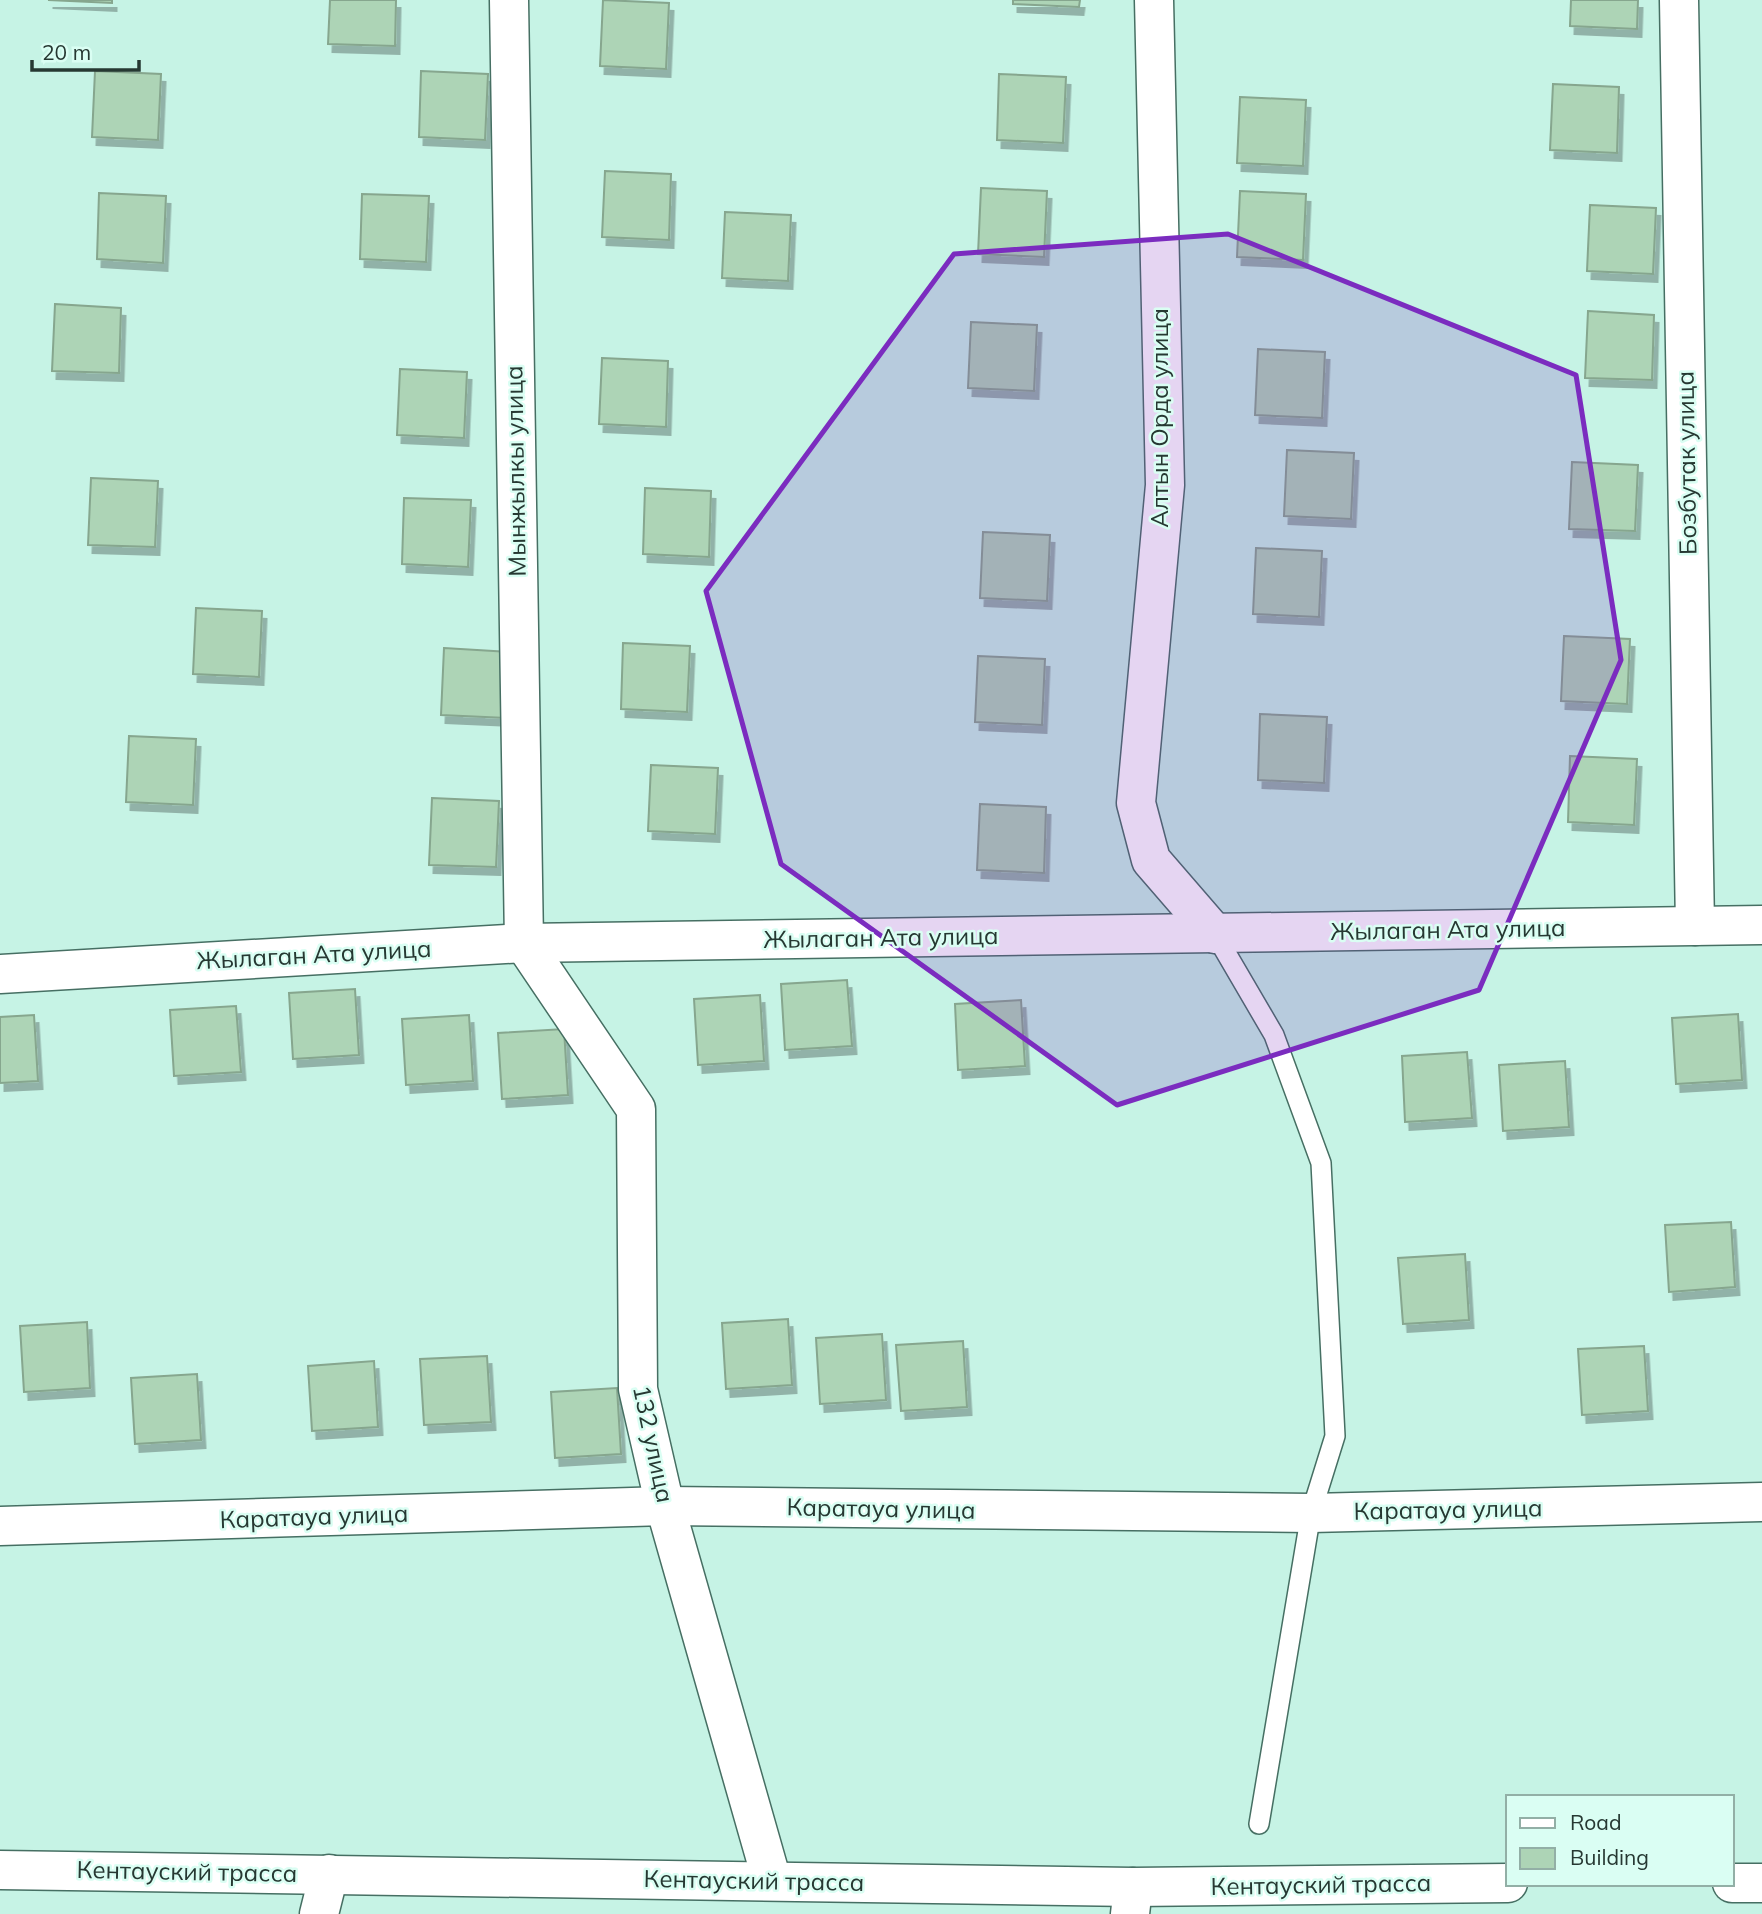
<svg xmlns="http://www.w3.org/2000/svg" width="1762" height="1914" viewBox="0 0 1762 1914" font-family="Mulish,sans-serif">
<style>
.building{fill:#add4b6;stroke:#86a68e;stroke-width:2;filter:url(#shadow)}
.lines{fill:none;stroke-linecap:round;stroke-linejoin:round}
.lane-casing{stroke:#466f63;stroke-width:22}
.street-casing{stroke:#466f63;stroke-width:41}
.secondary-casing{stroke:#466f63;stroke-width:41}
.lane{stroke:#fff;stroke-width:19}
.street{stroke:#fff;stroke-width:38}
.secondary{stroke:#fff;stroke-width:38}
.marked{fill:#7b2cbf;fill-opacity:0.2;stroke:#7b2cbf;stroke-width:5;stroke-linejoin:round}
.labels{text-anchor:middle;stroke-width:5;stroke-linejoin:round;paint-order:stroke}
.street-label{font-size:24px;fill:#263832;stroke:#dafef3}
</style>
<defs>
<filter id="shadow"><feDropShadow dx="4.5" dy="8" stdDeviation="0" flood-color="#0004"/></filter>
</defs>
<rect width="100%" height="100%" fill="#c6f3e5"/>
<g class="building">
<path d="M 48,0 L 112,0 L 112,3 Z"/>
<path d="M 330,0 L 396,0 L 395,46 L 328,44 Z"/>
<path d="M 603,0 L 669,3 L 666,69 L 600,66 Z"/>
<path d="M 1013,0 L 1080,0 L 1079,7 L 1013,4 Z"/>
<path d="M 1571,0 L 1638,0 L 1637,29 L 1570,26 Z"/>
<path d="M 95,71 L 161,74 L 158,140 L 92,137 Z"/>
<path d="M 421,71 L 488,74 L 485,140 L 419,137 Z"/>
<path d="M 999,74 L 1066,77 L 1063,143 L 997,140 Z"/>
<path d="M 1553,84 L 1619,87 L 1617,153 L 1550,150 Z"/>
<path d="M 1240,97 L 1306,100 L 1303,166 L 1237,163 Z"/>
<path d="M 605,171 L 671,174 L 669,240 L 602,237 Z"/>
<path d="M 981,188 L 1047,191 L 1044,257 L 978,254 Z"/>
<path d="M 1240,191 L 1306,194 L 1303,260 L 1237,257 Z"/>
<path d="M 99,193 L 166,196 L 163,263 L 97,259 Z"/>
<path d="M 362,194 L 429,196 L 426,262 L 360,259 Z"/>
<path d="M 1590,205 L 1656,208 L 1653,274 L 1587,271 Z"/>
<path d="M 725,212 L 791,215 L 788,281 L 722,278 Z"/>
<path d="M 55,304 L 121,308 L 119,373 L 52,371 Z"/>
<path d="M 1588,311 L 1654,315 L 1652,380 L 1585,378 Z"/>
<path d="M 971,322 L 1037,325 L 1034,391 L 968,388 Z"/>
<path d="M 1258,349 L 1325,352 L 1322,418 L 1255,415 Z"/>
<path d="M 602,358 L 668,361 L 666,427 L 599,424 Z"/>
<path d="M 400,369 L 467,372 L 464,438 L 397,435 Z"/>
<path d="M 1287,450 L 1354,453 L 1351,519 L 1284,516 Z"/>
<path d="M 1572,462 L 1638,465 L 1635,531 L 1569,529 Z"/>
<path d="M 91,478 L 158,481 L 155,547 L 88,545 Z"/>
<path d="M 645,488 L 711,491 L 709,557 L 643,554 Z"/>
<path d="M 404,498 L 471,500 L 468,567 L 402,564 Z"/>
<path d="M 983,532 L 1050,535 L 1047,601 L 980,598 Z"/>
<path d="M 1256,548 L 1322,551 L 1319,617 L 1253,614 Z"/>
<path d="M 196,608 L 262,611 L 259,677 L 193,674 Z"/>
<path d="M 1564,636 L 1630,639 L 1627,704 L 1561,701 Z"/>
<path d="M 623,643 L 690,646 L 687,712 L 621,709 Z"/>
<path d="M 444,648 L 510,652 L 507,718 L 441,715 Z"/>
<path d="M 978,656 L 1045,659 L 1042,725 L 975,722 Z"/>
<path d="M 1260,714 L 1327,717 L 1324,783 L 1258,780 Z"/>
<path d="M 129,736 L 196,739 L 193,805 L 126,802 Z"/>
<path d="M 1570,756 L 1637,759 L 1634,825 L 1568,822 Z"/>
<path d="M 651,765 L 718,768 L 715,834 L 648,831 Z"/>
<path d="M 432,798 L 499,801 L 496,867 L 429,865 Z"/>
<path d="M 980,804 L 1046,807 L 1044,873 L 977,870 Z"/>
<path d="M 847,980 L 852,1046 L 785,1050 L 781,984 Z"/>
<path d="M 355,989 L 359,1055 L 293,1059 L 289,993 Z"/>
<path d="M 760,995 L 764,1061 L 698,1065 L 694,999 Z"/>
<path d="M 1021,1000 L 1025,1066 L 958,1070 L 955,1004 Z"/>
<path d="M 236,1006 L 241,1072 L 174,1076 L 170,1010 Z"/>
<path d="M 1738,1014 L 1742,1080 L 1676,1084 L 1672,1018 Z"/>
<path d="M 34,1015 L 38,1081 L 0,1083 L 0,1017 Z"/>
<path d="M 469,1015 L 473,1081 L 406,1085 L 402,1019 Z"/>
<path d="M 564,1029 L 568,1095 L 502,1099 L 498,1033 Z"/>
<path d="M 1467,1052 L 1472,1118 L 1405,1122 L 1402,1056 Z"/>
<path d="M 1565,1061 L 1569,1127 L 1503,1131 L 1499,1065 Z"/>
<path d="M 1731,1222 L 1735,1287 L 1669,1292 L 1665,1225 Z"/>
<path d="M 1465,1254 L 1469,1320 L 1403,1324 L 1398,1258 Z"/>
<path d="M 788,1319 L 792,1385 L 726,1389 L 722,1323 Z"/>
<path d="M 87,1322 L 90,1388 L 24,1392 L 20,1326 Z"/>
<path d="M 882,1334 L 886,1400 L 820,1404 L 816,1338 Z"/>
<path d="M 963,1341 L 967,1407 L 901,1411 L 896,1345 Z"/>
<path d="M 1644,1346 L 1648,1411 L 1582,1415 L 1578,1349 Z"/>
<path d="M 487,1356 L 491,1422 L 424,1425 L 420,1359 Z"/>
<path d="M 374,1361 L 378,1427 L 312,1431 L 308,1366 Z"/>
<path d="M 197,1374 L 201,1440 L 135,1444 L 131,1378 Z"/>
<path d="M 617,1388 L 621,1454 L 555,1458 L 551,1392 Z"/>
</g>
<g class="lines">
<defs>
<path id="lane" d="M 1215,934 L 1274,1035 L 1321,1163 L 1335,1436 L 1311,1513 L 1259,1824"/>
<g id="street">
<path d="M 509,0 L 524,943 L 636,1109 L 638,1389 L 665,1506 L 772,1881"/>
<path d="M 1154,0 L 1165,485 L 1136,803 L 1151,860 L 1215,934"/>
<path d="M 1679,0 L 1695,926"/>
<path d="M 0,974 L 524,943 L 1762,925"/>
<path d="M 0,1526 L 665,1506 L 1311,1513 L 1762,1502"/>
<path d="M 319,1914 L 329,1874"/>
<path d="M 1130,1914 L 1133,1887"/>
</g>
<g id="secondary">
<path d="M 0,1870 L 1133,1887 L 1508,1883"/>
<path d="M 1732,1883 L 1762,1883"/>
</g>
</defs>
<use href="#lane" class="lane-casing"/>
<use href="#street" class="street-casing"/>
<use href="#secondary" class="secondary-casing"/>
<use href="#lane" class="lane"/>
<use href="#street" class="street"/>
<use href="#secondary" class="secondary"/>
</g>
<path class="marked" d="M 1228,234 L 1576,375 L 1621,660 L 1479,990 L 1117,1105 L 781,864 L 706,591 L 954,254 Z"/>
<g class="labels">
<g class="street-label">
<text transform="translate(1160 418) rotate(-90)" y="8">Алтын Орда улица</text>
<text transform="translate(1687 463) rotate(-91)" y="8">Бозбутак улица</text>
<text transform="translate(516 471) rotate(-91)" y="8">Мынжылкы улица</text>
<text transform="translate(1448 930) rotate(-1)" y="8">Жылаган Ата улица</text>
<text transform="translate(881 938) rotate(-1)" y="8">Жылаган Ата улица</text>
<text transform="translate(314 955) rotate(-3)" y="8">Жылаган Ата улица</text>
<text transform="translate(653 1444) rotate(78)" y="8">132 улица</text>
<text transform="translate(881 1509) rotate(1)" y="8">Каратауа улица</text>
<text transform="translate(1448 1510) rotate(-1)" y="8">Каратауа улица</text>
<text transform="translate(314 1517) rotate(-2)" y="8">Каратауа улица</text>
<text transform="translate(187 1872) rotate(1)" y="8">Кентауский трасса</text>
<text transform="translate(754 1881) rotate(1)" y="8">Кентауский трасса</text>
<text transform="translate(1321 1885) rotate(-1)" y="8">Кентауский трасса</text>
</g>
</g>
<rect x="1506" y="1795" width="228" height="91" fill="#dafef3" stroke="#92afa6" stroke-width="2"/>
<rect x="1520" y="1818" width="35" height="10" fill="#ffffff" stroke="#92afa6" stroke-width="2"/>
<text x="1570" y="1830" font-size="21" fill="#263832">Road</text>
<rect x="1520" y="1848" width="35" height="21" fill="#add4b6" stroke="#92afa6" stroke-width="2"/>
<text x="1570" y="1865" font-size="21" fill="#263832">Building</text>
<path d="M32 60v10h107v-10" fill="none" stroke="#263832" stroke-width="3.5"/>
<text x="42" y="60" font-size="21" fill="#263832" stroke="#dafef3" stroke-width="5" paint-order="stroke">20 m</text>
</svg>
